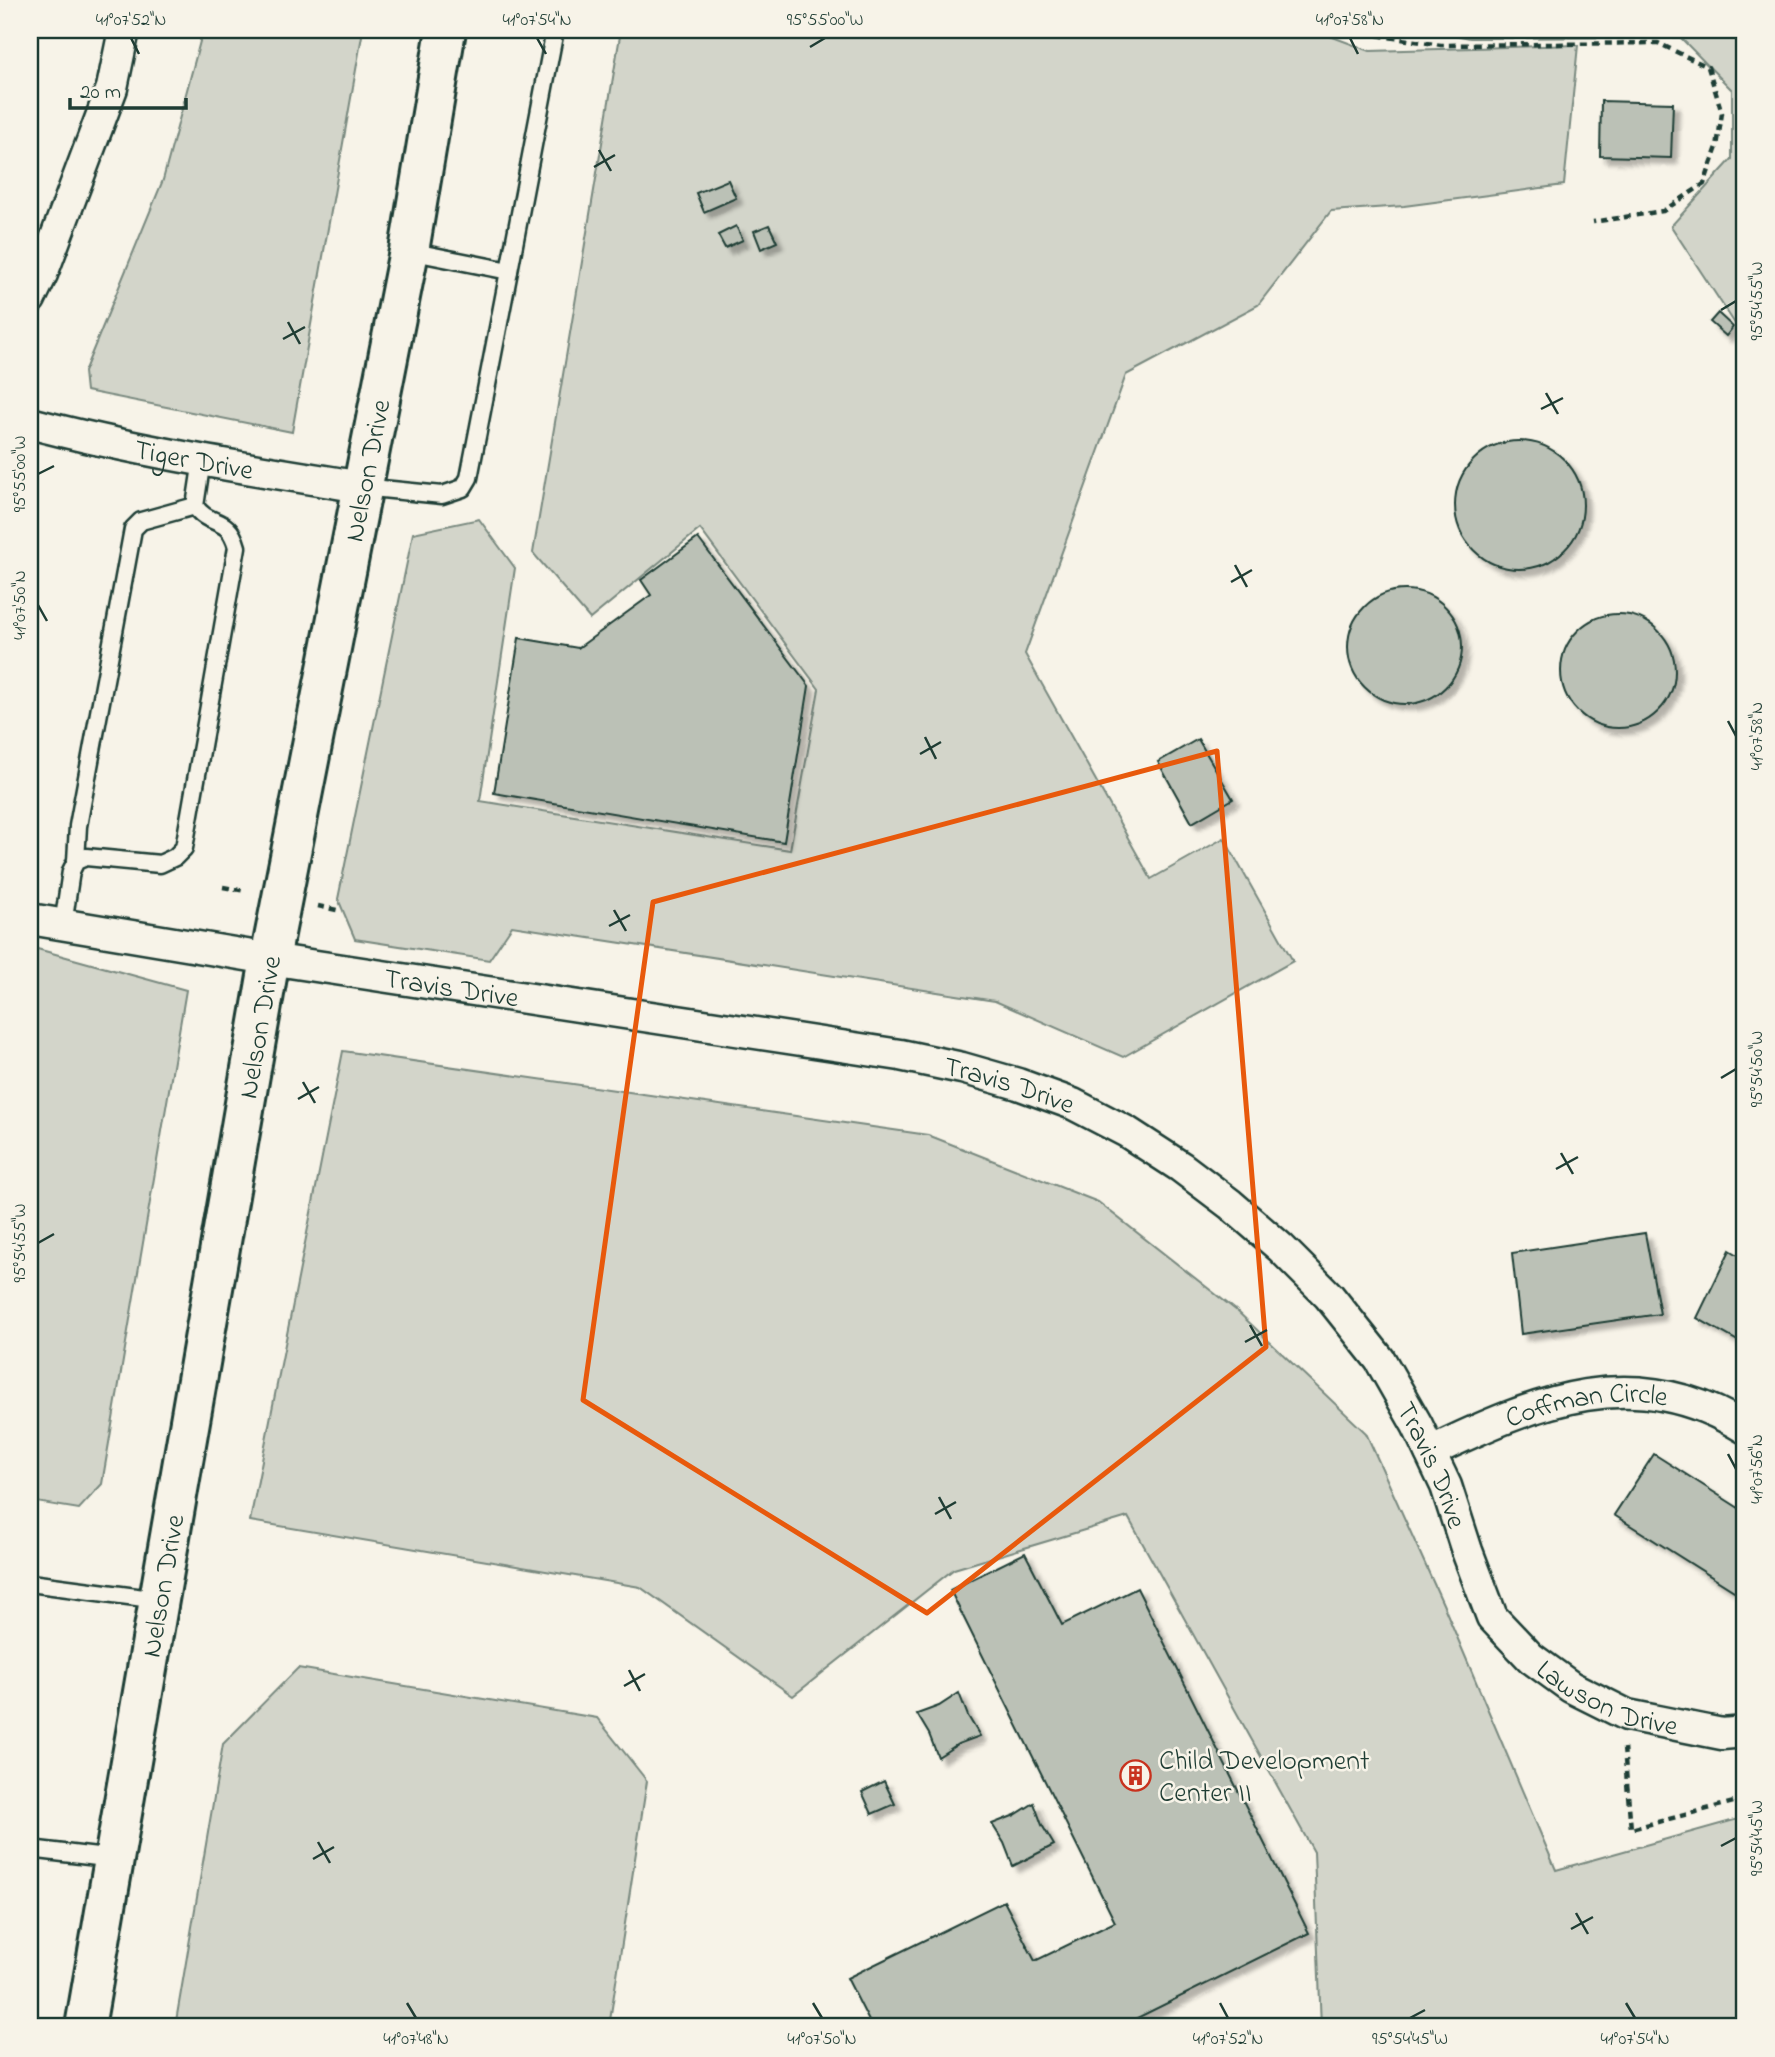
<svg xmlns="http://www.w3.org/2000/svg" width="1775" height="2057" viewBox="0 0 1775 2057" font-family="'Indie Flower',sans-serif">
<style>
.green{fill:#d3d5ca;stroke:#79897f;stroke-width:2}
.building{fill:#bbc1b6;stroke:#1f3d34;stroke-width:2;filter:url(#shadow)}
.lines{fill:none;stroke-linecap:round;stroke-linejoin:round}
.lane-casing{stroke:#1f3d34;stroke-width:21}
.street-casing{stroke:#1f3d34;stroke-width:35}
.secondary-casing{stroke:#1f3d34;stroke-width:44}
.path{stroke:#1f3d34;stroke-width:4.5;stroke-dasharray:7 5;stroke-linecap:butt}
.lane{stroke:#f7f3e8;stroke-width:16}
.street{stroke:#f7f3e8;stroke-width:30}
.secondary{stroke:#f7f3e8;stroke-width:38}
.marked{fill:none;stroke:#e8590c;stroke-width:5;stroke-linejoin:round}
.ticks{fill:none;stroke:#1f3d34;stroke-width:2.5}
.labels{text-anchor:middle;stroke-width:5;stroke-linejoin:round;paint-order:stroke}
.street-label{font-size:28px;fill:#1f3d34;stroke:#f7f3e8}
.poi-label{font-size:28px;fill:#1f3d34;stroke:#f7f3e8;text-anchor:start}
.neatline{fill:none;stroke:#1f3d34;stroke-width:2.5}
.ticks-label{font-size:18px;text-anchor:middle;fill:#1f3d34}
</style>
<defs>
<filter id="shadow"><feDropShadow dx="6" dy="6" stdDeviation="2" flood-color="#0004"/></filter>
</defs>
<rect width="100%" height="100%" fill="#f7f3e8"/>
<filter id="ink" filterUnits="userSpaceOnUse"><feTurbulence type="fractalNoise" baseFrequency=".0143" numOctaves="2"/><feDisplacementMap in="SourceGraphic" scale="14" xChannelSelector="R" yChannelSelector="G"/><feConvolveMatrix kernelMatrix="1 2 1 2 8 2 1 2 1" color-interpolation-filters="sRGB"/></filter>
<g filter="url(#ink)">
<g class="green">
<path d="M 203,30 L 363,30 L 292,432 L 86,391 L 84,372 L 163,180 Z"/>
<path d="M 621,30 L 1314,30 L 1370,51 L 1578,45 L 1564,185 L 1404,206 L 1331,211 L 1258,305 L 1126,375 L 1025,654 L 1151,879 L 1224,838 L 1293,961 L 1123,1057 L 995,1001 L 512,926 L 489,960 L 355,939 L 338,899 L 413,533 L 479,519 L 515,568 L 480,801 L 790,850 L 819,689 L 700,529 L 590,619 L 533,553 Z"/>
<path d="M 1429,30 L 1745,30 L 1745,339 L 1671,226 L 1732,159 L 1732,90 L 1680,37 L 1470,38 Z"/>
<path d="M 30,947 L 186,990 L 102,1484 L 79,1509 L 30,1501 Z"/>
<path d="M 343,1051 L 928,1135 L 1098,1202 L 1237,1311 L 1366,1433 L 1443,1604 L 1556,1870 L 1745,1817 L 1745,2027 L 1321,2027 L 1314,1852 L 1128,1517 L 954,1569 L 793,1696 L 640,1587 L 250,1521 Z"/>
<path d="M 298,1668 L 597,1718 L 647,1781 L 609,2027 L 175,2027 L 223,1744 Z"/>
</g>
<g class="building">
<path d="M 1601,101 L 1673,103 L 1671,158 L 1600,156 Z"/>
<path d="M 728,180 L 736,198 L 704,212 L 696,193 Z"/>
<path d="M 769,225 L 777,242 L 761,249 L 754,231 Z"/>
<path d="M 736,226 L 743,240 L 725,248 L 718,235 Z"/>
<path d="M 1718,313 L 1733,327 L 1726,336 L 1710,322 Z"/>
<circle cx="1519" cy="505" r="64"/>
<path d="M 698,538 L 809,686 L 784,842 L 494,793 L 519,638 L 578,648 L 651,595 L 641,580 Z"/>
<circle cx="1405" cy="647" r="57"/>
<circle cx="1618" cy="671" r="57"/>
<path d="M 1198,739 L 1233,799 L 1192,823 L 1158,762 Z"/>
<path d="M 1645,1233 L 1660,1314 L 1521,1334 L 1512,1253 Z"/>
<path d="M 1730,1250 L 1745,1259 L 1745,1345 L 1697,1318 Z"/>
<path d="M 1654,1454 L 1745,1512 L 1745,1590 L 1742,1596 L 1614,1515 Z"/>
<path d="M 1025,1553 L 1062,1625 L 1137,1588 L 1309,1933 L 1119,2027 L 872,2027 L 847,1978 L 1004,1901 L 1035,1961 L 1115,1922 L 950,1590 Z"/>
<path d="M 959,1693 L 968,1716 L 980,1736 L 958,1744 L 938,1757 L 929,1734 L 917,1714 L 939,1706 Z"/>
<path d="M 884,1781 L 895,1804 L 872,1814 L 862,1792 Z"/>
<path d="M 1034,1803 L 1042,1825 L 1054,1845 L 1013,1866 L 1004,1843 L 992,1824 L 1015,1815 Z"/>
</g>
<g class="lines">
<defs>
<g id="lane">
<path d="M 409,251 L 509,271 L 555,30"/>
<path d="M 362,487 L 442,495 L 463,488 L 469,478 L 509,271"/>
<path d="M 76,861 L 78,826 L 133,529 L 141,521 L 195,506"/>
<path d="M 63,925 L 71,871 L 76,861 L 86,857 L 160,864 L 175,857 L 184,848 L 237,547 C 228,514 209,528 195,506 L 202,460"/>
<path d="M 30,1583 L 159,1600"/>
<path d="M 30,1849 L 114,1859"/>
</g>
<g id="street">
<path d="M 30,299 L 42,274 L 112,88 L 124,30"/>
<path id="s1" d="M 30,423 C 139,452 251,469 362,487"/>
<path id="s2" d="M 30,919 L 270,959 L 900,1055 L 962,1068 L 1018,1084 L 1073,1104 L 1127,1132 L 1181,1167 L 1230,1204 L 1281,1248 L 1329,1296 L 1380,1360 L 1417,1425 L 1446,1486 L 1467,1551 L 1492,1617 L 1531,1658 L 1571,1687 L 1627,1715 L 1722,1734 L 1745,1732"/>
<path id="s3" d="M 1430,1452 C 1536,1401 1635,1359 1745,1428"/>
</g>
<g id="secondary">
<path id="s4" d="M 85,2027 L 270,959 L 409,251 L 446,30"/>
</g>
</defs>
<use href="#lane" class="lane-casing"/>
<use href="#street" class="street-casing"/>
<use href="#secondary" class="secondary-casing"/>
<g class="path">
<path d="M 1342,30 L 1441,45 L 1658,43 L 1708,67 L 1722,113 L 1717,147 L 1704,184 L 1663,211 L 1593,222"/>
<path d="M 223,887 L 245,891"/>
<path d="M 318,906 L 341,911"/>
<path d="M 1624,1748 L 1631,1829 L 1745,1799"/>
</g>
<use href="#lane" class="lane"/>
<use href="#street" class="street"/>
<use href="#secondary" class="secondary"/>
</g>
</g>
<path class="marked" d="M 1217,751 L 1266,1347 L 927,1613 L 583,1400 L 653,902 Z"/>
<path class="ticks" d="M 131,38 L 139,54M 537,38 L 546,54M 1350,38 L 1358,54M 810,47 L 825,38M 599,150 L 611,171M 594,167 L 615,155M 1721,310 L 1736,301M 288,322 L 300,344M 283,339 L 305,327M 1546,393 L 1558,414M 1541,409 L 1563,398M 38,474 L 54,466M 1235,565 L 1247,587M 1231,582 L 1252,570M 38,605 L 47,621M 1728,721 L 1736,736M 925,737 L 936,759M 920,754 L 941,742M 614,910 L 626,931M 609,926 L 630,915M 1721,1078 L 1736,1069M 303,1082 L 315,1103M 298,1099 L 319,1087M 1561,1153 L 1573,1174M 1556,1169 L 1578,1157M 38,1243 L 54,1234M 1250,1325 L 1262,1346M 1245,1342 L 1267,1330M 1728,1454 L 1736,1469M 939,1497 L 951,1519M 935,1514 L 956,1502M 629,1670 L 640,1691M 624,1686 L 645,1674M 318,1842 L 330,1863M 1721,1846 L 1736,1838M 313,1859 L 334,1847M 1576,1913 L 1588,1934M 1571,1929 L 1593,1917M 407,2003 L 416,2018M 813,2003 L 822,2018M 1220,2003 L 1228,2018M 1626,2003 L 1635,2018M 1410,2018 L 1425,2010"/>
<defs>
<symbol id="building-ring" viewBox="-11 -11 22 22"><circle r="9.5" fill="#f7f3e8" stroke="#c8321e" stroke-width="1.5"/><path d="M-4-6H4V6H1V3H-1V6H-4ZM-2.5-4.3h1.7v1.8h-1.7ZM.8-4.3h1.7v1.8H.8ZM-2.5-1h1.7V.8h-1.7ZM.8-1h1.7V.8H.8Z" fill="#c8321e"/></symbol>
</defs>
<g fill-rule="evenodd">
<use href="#building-ring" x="1118" y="1758" width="35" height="35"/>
</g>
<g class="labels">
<g class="street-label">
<text dy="10" stroke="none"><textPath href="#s1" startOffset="168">Tiger Drive</textPath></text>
<text dy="10" stroke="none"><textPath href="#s4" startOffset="1582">Nelson Drive</textPath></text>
<text dy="10" stroke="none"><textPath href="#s2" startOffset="427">Travis Drive</textPath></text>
<text dy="10" stroke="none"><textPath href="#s4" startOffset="1015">Nelson Drive</textPath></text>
<text dy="10" stroke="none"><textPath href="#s2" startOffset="994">Travis Drive</textPath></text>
<text dy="10" stroke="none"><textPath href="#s3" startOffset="166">Coffman Circle</textPath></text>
<text dy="10" stroke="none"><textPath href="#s2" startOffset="1582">Travis Drive</textPath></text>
<text dy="10" stroke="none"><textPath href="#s4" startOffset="448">Nelson Drive</textPath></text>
<text dy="10" stroke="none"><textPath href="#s2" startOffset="1890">Lawson Drive</textPath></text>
</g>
<g class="poi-label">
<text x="1159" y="1769">Child Development<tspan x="1159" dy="32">Center II</tspan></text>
</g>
</g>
<rect width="1775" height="2057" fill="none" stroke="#f7f3e8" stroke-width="77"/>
<path d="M70 98v10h116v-10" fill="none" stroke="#1f3d34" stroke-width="3.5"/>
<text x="80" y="98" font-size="21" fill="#1f3d34" stroke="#f7f3e8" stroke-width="5" paint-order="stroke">20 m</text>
<rect x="38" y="38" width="1698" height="1980" class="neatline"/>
<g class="ticks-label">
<text x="131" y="25">41°07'52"N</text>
<text x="537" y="25">41°07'54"N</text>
<text x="825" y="25">95°55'00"W</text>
<text x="1350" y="25">41°07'58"N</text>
<text transform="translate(1756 301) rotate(-90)" y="6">95°54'55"W</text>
<text transform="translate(19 474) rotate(-90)" y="6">95°55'00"W</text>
<text transform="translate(19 605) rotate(-90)" y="6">41°07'50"N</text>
<text transform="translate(1756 736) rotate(-90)" y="6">41°07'58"N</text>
<text transform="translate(1756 1069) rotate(-90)" y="6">95°54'50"W</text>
<text transform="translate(19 1243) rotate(-90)" y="6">95°54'55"W</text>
<text transform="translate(1756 1469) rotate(-90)" y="6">41°07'56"N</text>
<text transform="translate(1756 1838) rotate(-90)" y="6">95°54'45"W</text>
<text x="416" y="2044">41°07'48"N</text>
<text x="822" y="2044">41°07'50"N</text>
<text x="1228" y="2044">41°07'52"N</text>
<text x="1410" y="2044">95°54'45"W</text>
<text x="1635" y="2044">41°07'54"N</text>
</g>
</svg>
